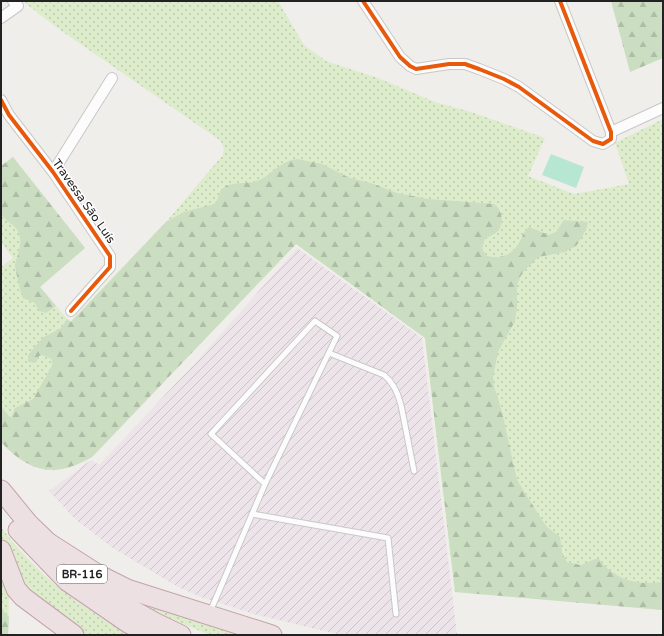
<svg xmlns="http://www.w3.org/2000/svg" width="664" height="636" viewBox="0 0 664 636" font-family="'Varela Round',sans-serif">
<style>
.industrial{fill:url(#industrial-furrows)}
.grass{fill:url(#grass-dots)}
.forest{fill:url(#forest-firs)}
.pitch{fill:#b7e6d2}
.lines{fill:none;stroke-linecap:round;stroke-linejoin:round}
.service-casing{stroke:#c9c8c7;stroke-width:7}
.minor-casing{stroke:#c9c8c7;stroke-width:12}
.motorway-casing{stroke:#c5a2ac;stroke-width:21}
.service{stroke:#fdfcfc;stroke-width:5}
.minor{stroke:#fdfcfc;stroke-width:10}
.motorway{stroke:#ece0e2;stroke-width:19}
.cycleway-casing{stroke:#fff;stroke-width:6}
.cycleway{stroke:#e8590c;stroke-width:4}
.labels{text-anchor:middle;stroke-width:3;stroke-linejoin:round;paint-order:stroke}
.shield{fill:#fff;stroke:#646464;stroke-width:1}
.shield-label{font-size:11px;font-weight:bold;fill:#222}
.street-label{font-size:12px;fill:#222;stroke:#fff}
</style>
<defs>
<pattern id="industrial-furrows" width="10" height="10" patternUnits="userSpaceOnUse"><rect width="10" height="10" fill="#ede4e9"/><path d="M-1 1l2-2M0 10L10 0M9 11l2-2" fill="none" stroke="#cbc3c8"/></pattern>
<pattern id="grass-dots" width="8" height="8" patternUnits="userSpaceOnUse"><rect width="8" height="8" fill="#ddeccb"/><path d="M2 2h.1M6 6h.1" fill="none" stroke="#bdcaae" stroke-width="1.8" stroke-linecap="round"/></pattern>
<pattern id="forest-firs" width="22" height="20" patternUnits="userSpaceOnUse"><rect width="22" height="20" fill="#cbdec1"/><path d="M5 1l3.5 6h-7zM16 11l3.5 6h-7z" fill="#aebea6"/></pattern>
</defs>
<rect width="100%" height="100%" fill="#f0eeeb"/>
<path class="industrial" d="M 297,248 L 422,338 L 457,635 L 341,635 L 257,615 L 201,597 L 178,587 L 113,548 L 76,520 L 49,491 L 91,460 L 99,465 L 196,362 Z"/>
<g class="grass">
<path d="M 27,1 L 278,1 L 304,45 L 326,61 L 378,78 L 435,102 L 471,112 L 545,138 L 528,176 L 574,194 L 629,184 L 615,143 L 663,119 L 661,378 L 663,398 L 663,610 L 455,592 L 425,338 L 296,244 L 92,457 C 55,479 30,473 1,442 L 1,267 L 13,258 L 1,242 L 1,166 L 13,157 L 85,248 L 40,287 L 70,322 L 166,222 L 222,156 C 225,149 224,144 218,139 L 56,27 L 25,3 Z"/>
<path d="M 1,527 C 37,575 79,606 131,635 L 85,635 L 70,626 L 17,581 L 1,538 Z"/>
<path d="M 1,564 L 9,596 L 8,635 L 1,635 Z"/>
<path d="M 128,593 L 247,635 L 210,635 L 176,621 L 148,607 Z"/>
</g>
<g class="forest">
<path d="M 611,1 L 663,1 L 663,58 L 630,72 Z"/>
<path d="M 13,157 L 85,248 L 40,287 L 56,306 L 46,313 L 39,311 L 35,303 L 23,298 C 21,294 15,268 15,265 C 17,256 21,248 20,238 C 18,222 5,225 1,212 C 0,204 1,176 1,166 Z"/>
<path d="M 297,159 L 322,164 L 350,178 L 371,183 L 397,193 L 428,199 L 494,204 C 502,209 504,222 499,230 C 496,234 489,236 485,239 L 482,249 L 487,256 C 504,260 515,253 522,237 C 524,233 525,230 529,227 L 549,235 L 556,232 L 564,220 L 588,222 L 586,230 L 577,245 L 565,252 L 538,257 L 522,273 L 517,285 L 517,308 L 515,321 L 498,352 L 493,377 L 494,386 L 502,412 L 517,480 L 542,520 L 547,527 L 560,537 L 562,553 L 567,562 L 581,565 L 595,559 L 599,559 C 613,579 637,586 661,582 L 660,578 L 663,575 L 663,610 L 455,592 L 425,338 L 296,244 L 92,457 C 55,478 30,473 1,442 L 1,406 L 11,419 L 15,408 L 33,399 L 52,366 L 52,359 L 42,355 L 39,356 L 36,363 L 28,362 L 28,355 L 39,342 L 44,337 L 61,328 L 67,319 L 71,322 L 166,222 L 184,212 L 214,204 C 219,200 218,192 223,188 C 233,181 246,185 257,181 C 274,175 275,163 297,159 Z"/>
<path d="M 1,609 L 9,617 L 8,635 L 1,635 Z"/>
</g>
<path class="pitch" d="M 551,154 L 584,167 L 576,188 L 542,175 Z"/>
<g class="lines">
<defs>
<g id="service">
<path d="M 329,353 L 384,375 C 394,383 398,393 401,405 L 414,471"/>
<path d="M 252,514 L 388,538 L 396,614"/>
<path d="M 210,612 L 265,484 L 337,336 L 315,321 L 211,434 L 265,484"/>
</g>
<g id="minor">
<path d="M 363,1 L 400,57 L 410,66 L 416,69 L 449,64 L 465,64 L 479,69 L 504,79 L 519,87 L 593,141 L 603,144 L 611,139 L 611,132 L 560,1"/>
<path d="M 1,18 L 18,6 L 13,1"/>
<path d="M 1,100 L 9,115 L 53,172 L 110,256 L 110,267 L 71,311"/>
<path d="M 611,132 L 663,108"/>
<path d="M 53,172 L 112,78"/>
</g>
<g id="motorway">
<path d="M 1,490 L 28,523 L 58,552"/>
<path d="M 18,530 L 67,581 L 128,623 L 152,635"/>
<path d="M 49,543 L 99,575 L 127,589 L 272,635"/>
<path d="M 1,550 L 16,589 L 23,597 L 74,635"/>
<path d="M 86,578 C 115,601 147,620 181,635"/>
</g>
</defs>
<use href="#service" class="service-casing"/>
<use href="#minor" class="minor-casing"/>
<use href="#motorway" class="motorway-casing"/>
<use href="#service" class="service"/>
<use href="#minor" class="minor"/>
<use href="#motorway" class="motorway"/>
<defs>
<g id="cycleway">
<path d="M 363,1 L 400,57 L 410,66 L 416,69 L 449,64 L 465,64 L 479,69 L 504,79 L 519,87 L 593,141 L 603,144 L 611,139 L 611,132 L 560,1"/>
<path d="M 1,100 L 9,115 L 53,172 L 110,256 L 110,267 L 71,311"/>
</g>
</defs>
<use href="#cycleway" class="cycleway-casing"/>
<use href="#cycleway" class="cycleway"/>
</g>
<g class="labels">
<rect class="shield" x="57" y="565" width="50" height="18" rx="3"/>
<g class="shield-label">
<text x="82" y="578">BR-116</text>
</g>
<g class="street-label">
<text transform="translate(84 201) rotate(55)" y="4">Travessa São Luís</text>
</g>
</g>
<rect width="664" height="636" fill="none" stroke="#222222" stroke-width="4"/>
</svg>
